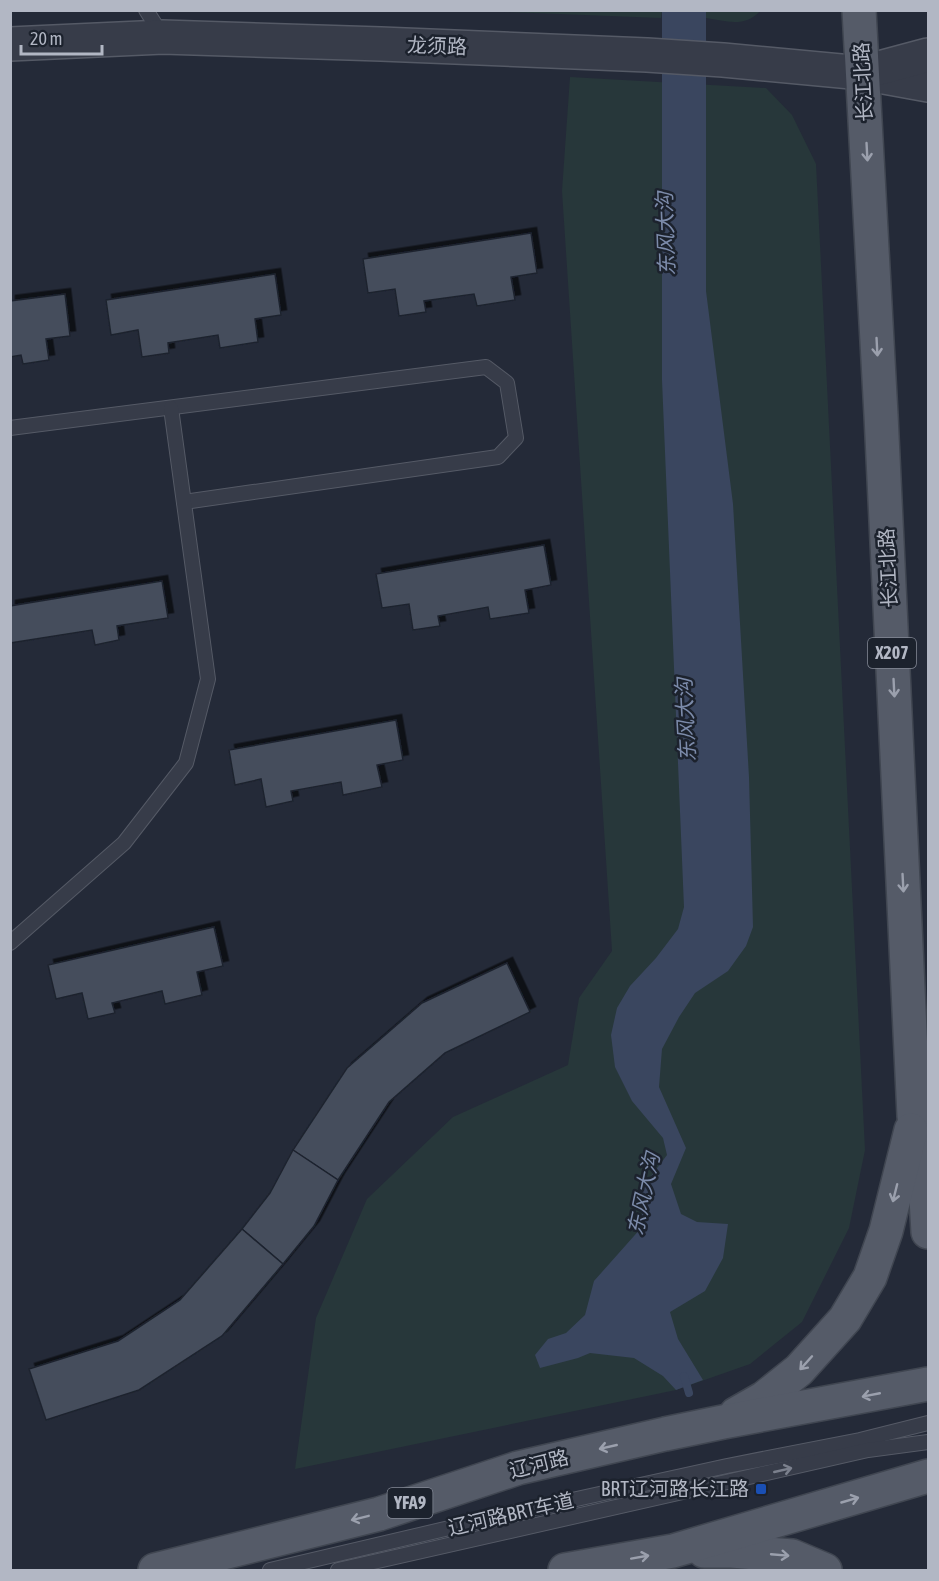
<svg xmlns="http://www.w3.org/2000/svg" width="939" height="1581" viewBox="0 0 939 1581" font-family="'Asap Condensed','Noto Sans SC',sans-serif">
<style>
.green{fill:#27373a}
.water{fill:#3a465f}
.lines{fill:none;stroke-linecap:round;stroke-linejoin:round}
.stream{stroke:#3a465f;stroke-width:8}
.building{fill:#454d5c;stroke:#1e242f;stroke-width:1.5;filter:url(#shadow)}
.service-casing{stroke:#555a66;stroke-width:16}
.tertiary-casing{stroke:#555a66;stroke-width:36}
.primary-casing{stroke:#404651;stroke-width:36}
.service{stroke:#373c49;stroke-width:14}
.tertiary{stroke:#373c49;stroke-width:33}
.primary{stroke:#555b68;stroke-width:33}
.oneway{stroke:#9ba0ad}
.oneway2{stroke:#7b808d}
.transit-dot{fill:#1a4fb4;stroke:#1c222d;stroke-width:2}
.labels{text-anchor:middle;stroke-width:5;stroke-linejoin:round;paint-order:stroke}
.shield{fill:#1c222d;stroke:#858a97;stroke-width:1.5}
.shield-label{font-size:18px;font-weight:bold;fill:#b2b7c4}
.street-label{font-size:20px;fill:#b2b7c4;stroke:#1c222d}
.poi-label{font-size:20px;fill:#b2b7c4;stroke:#1c222d;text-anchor:end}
.water-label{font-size:21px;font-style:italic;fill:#7c8baa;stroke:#1c222d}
</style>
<defs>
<filter id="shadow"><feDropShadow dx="5.5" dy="-5.5" stdDeviation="0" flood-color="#0009"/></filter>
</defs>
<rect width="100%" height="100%" fill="#242a38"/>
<g class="green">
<path d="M 662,10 L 661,18 L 479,11 Z"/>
<path d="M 706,11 L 760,11 C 745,28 726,21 706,18 Z"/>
<path d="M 570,77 L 766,88 L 792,115 L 816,164 L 865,1150 L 849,1228 L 802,1322 L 750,1364 L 676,1390 L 295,1469 L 316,1318 L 367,1199 L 453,1117 L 568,1065 L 579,998 L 612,951 L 562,191 Z"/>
</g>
<path class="water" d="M 662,11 L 706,11 L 706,291 L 733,504 L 749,777 L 753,927 L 746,946 L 728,971 L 695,993 L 679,1017 L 662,1049 L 659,1087 L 686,1148 L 671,1184 L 681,1214 L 697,1222 L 728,1224 L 723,1258 L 705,1291 L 670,1312 L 678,1339 L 703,1380 L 676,1390 L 663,1376 L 634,1358 L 590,1353 L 578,1358 L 540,1368 L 535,1355 L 548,1339 L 566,1333 L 585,1315 L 594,1281 L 642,1227 L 642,1188 L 667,1155 L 663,1138 L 632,1101 L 615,1067 L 611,1035 L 617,1008 L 630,986 L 656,958 L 678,929 L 684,907 L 662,380 Z"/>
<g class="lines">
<path class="stream" d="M 684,1376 L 689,1393"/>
</g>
<g class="building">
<path d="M 531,233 L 537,273 L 511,277 L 515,300 L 477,306 L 474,294 L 424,301 L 426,312 L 399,316 L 395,289 L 368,293 L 363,259 Z"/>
<path d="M 275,274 L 281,315 L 255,319 L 258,342 L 220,348 L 218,335 L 168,343 L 169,353 L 142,357 L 138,330 L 111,335 L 106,300 Z"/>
<path d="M 65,294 L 70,336 L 46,339 L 49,360 L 23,364 L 21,355 L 10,357 L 10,301 Z"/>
<path d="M 544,545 L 551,585 L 525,590 L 529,613 L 490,619 L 488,607 L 438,616 L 440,626 L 413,630 L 409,604 L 382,608 L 376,574 Z"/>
<path d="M 162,581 L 168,618 L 117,626 L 119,640 L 95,645 L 92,630 L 10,643 L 10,606 Z"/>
<path d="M 396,720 L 403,760 L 377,765 L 382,787 L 343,795 L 341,782 L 291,791 L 293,801 L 266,807 L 261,779 L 235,785 L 229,750 Z"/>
<path d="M 214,927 L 223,966 L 197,972 L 202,995 L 165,1004 L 162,991 L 112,1003 L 115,1013 L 88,1019 L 82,993 L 56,999 L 48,965 Z"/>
<path d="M 507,963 L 530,1012 L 445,1053 L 389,1102 L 338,1180 L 293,1150 L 347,1068 L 422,1003 Z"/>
<path d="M 293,1150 L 338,1180 L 314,1226 L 283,1264 L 242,1229 L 270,1193 Z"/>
<path d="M 242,1229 L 283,1264 L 222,1336 L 139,1390 L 46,1420 L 29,1369 L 118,1341 L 180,1300 Z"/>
</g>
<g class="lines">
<defs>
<g id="service">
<path d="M 146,10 L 162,35"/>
<path d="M 10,428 L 486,367 L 507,383 L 516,438 L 498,457 L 184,502"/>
<path d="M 10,943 L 124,843 L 186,763 L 208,679 L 171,408"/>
<path d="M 270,1570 L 522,1511 L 727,1466 L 860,1440 L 928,1423"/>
<path d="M 338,1570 L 868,1450 L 928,1442"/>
</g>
<g id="tertiary">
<path d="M 10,44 L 163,37 L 381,44 L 647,55 L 723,60 L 862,73 L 928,85"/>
<path d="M 872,70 L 928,55"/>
</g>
<g id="primary">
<path d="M 859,10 L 881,415 L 914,1116 L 925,1182 L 928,1232"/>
<path d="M 736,1414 L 764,1398 L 799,1370 L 845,1319 L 870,1277 L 886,1231 L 911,1130"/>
<path d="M 704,1551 L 732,1551 L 792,1556 L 825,1570"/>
<path d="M 155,1570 L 379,1514 L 518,1468 L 665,1434 L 723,1422 L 928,1384"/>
<path d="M 565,1570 L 673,1551 L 928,1476"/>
</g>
</defs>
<use href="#service" class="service-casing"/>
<use href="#tertiary" class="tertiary-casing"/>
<use href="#primary" class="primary-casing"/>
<use href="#service" class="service"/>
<use href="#tertiary" class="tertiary"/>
<use href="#primary" class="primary"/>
</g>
<defs><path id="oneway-shaft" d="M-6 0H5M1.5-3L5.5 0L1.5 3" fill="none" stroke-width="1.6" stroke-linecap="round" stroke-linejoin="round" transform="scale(1.5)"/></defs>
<g class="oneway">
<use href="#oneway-shaft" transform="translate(867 152) rotate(87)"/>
<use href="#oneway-shaft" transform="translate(877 347) rotate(87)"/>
<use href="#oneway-shaft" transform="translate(894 688) rotate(87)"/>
<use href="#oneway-shaft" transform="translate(903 883) rotate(87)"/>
<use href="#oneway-shaft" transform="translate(895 1193) rotate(104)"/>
<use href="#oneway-shaft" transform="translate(806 1363) rotate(132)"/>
<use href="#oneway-shaft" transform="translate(871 1395) rotate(169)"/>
<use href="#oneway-shaft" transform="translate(608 1447) rotate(167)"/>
<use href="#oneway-shaft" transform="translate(850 1500) rotate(-16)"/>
<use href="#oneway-shaft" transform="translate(360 1518) rotate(166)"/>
<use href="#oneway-shaft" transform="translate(780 1555) rotate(5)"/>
<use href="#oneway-shaft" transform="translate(640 1557) rotate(-10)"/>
</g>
<use class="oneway2" href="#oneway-shaft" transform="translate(783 1470) rotate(-13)"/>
<rect class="transit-dot" x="755" y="1483" width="12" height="12" rx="3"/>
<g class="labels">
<g class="shield">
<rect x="868" y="638" width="48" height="30" rx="4.5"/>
<rect x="387.5" y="1488" width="45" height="30" rx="4.5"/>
</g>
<g class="shield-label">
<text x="892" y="659">X207</text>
<text x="410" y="1509">YFA9</text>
</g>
<g class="street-label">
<text transform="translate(437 46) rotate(2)" y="7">龙须路</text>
<text transform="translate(863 82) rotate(-93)" y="7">长江北路</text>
<text transform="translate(888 568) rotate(-93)" y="7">长江北路</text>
<text transform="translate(539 1464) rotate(-14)" y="7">辽河路</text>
<text transform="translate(511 1514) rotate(-13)" y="7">辽河路BRT车道</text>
</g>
<g class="poi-label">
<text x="749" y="1496">BRT辽河路长江路</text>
</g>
<g class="water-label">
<text transform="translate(666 234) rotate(-92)" y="7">东风大沟</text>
<text transform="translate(686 720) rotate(-93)" y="7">东风大沟</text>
<text transform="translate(644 1194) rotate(-78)" y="7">东风大沟</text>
</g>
</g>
<rect width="939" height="1581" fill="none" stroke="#b2b7c4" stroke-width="24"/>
<path d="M21 45v9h81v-9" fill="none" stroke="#b2b7c4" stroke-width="3"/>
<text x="30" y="45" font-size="18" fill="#b2b7c4" stroke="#1c222d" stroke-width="4.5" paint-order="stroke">20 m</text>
</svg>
